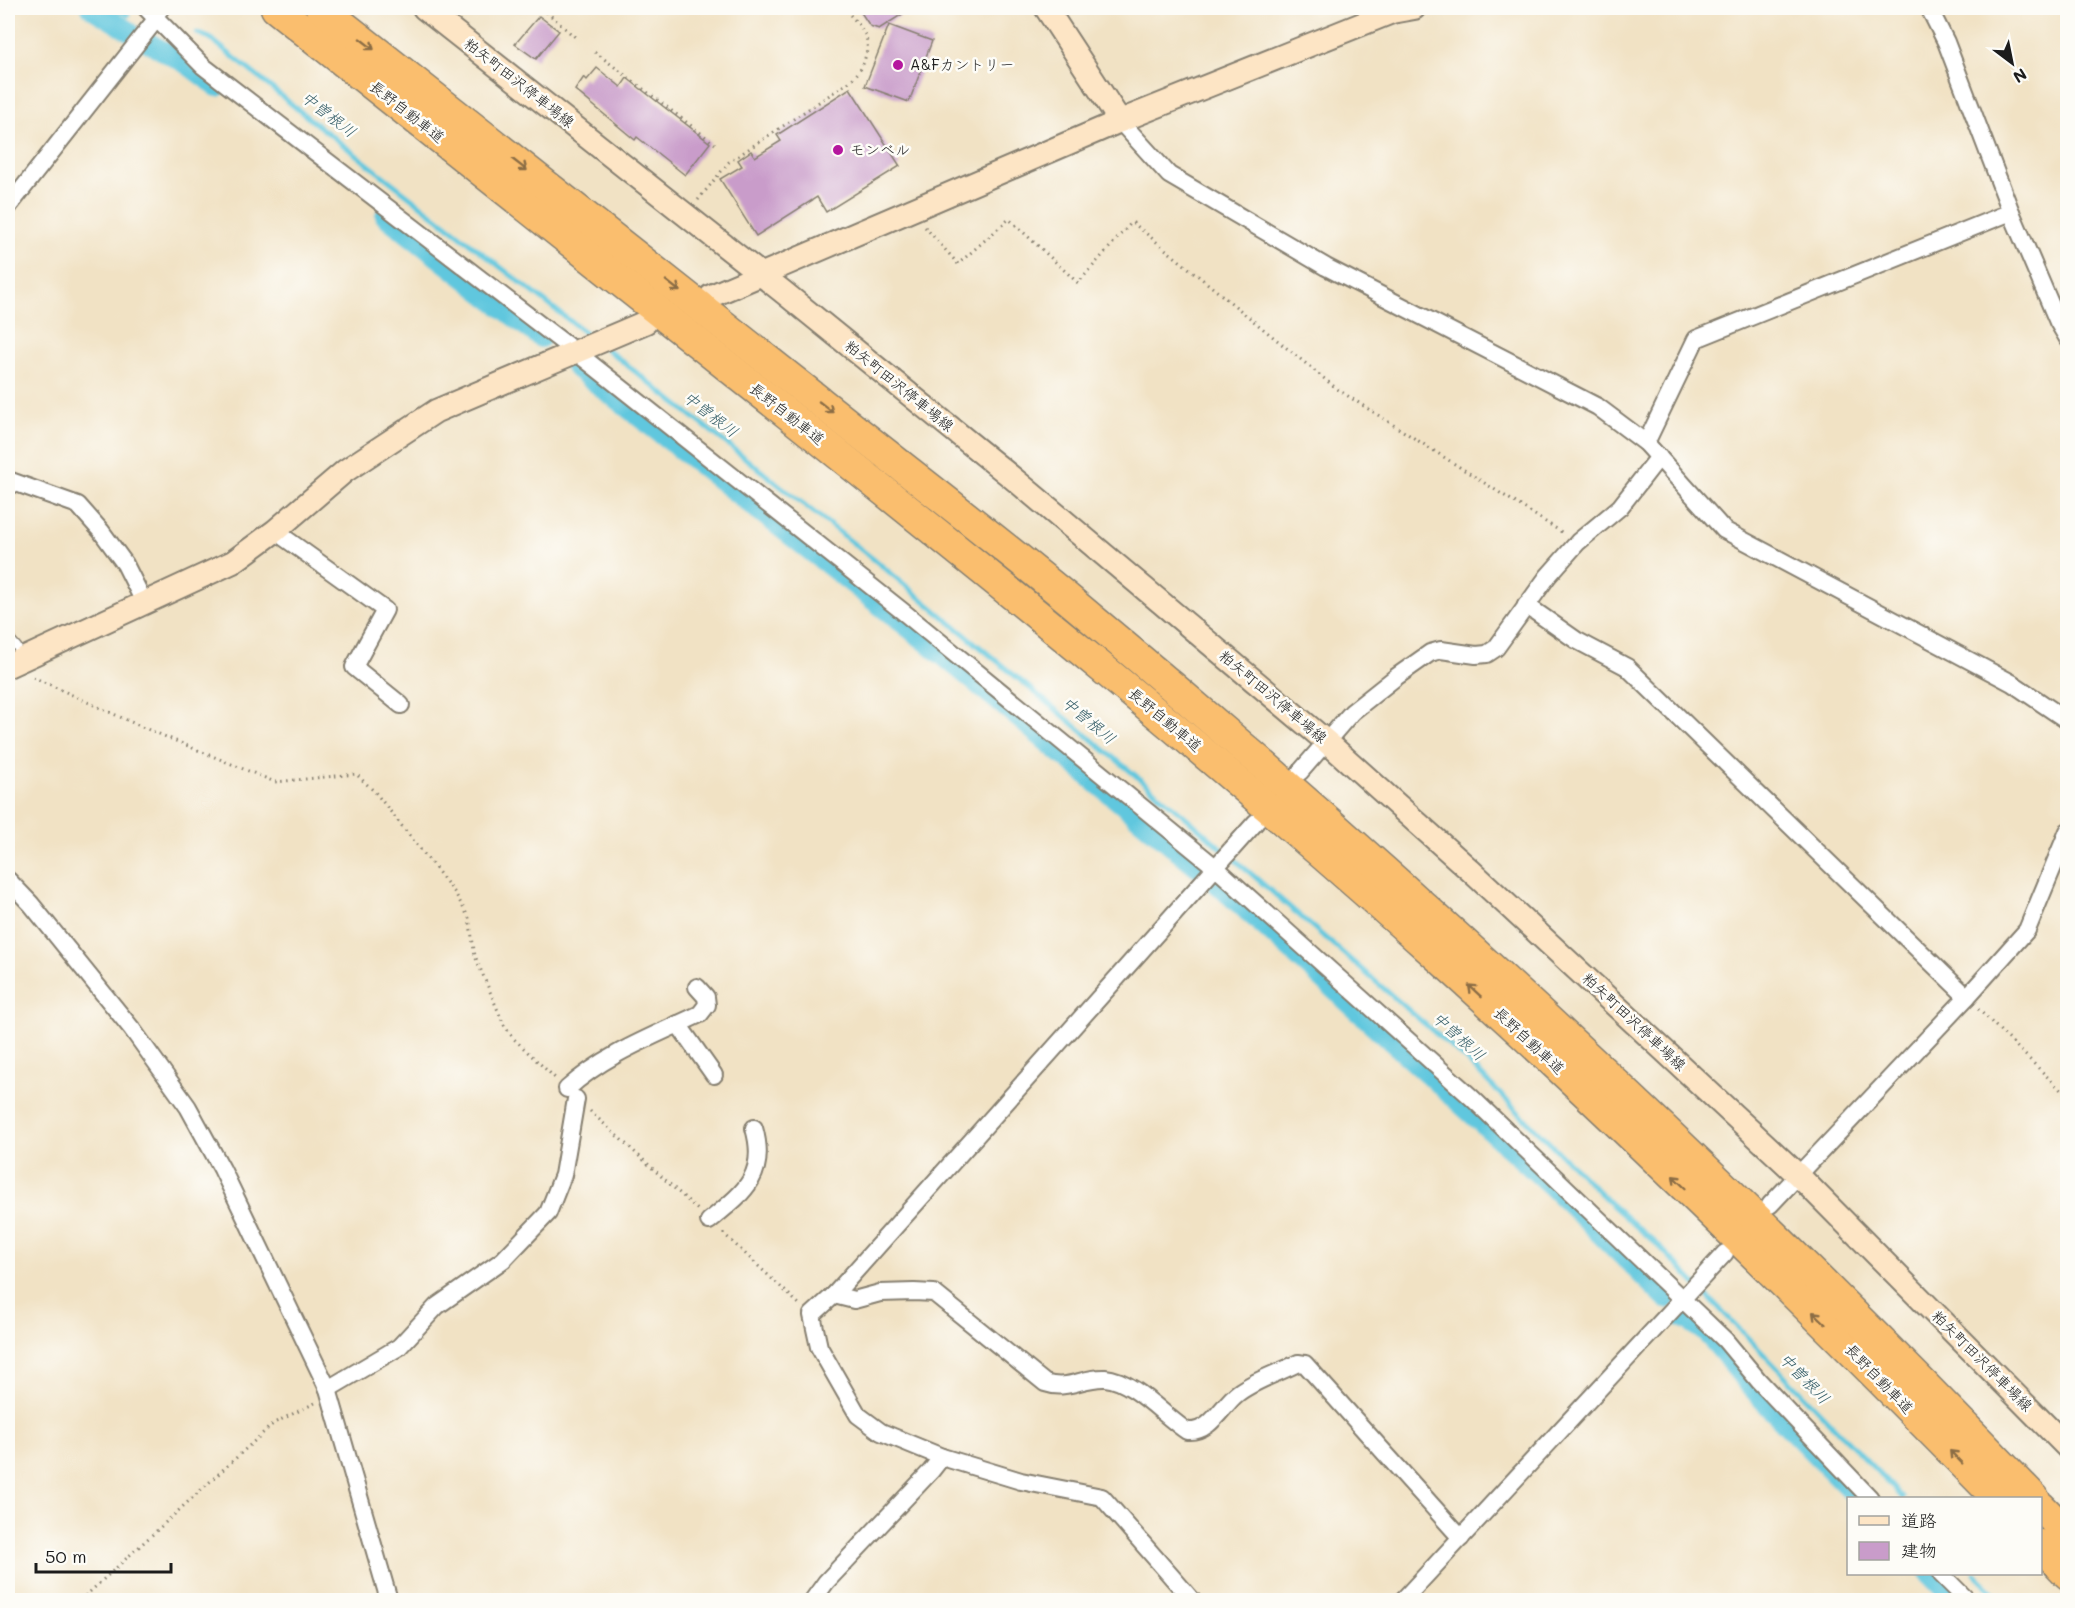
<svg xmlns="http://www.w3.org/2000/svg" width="2075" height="1608" viewBox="0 0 2075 1608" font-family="Mali,'Klee One',sans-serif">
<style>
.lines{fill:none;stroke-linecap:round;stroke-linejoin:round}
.stream{stroke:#61c7de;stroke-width:5}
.canal{stroke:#61c7de;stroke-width:20}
.building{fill:#c99cca}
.lane-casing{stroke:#867f70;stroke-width:11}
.street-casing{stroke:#867f70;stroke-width:20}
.secondary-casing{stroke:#867f70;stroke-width:26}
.highway-casing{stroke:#867f70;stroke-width:33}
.path{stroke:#867f70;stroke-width:3;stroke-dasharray:1.5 4.5;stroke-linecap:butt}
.lane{stroke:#fff;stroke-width:8}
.street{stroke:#fff;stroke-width:16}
.secondary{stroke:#fde5c5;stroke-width:22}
.highway{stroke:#fabe6e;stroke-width:30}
.oneway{stroke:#8b6d45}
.poi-dot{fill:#b5179e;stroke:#fdfcf7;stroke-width:2}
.labels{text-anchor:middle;stroke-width:5;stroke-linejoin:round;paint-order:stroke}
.poi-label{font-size:15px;fill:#1c1c1c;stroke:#fdfcf7;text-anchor:start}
.street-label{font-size:15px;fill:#1c1c1c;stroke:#fdfcf7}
.water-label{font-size:16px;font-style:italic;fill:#38606a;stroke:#fdfcf7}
</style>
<rect width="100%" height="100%" fill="#fdfcf7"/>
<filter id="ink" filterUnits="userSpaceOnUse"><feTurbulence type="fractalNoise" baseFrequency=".0167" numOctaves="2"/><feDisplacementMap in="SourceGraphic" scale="12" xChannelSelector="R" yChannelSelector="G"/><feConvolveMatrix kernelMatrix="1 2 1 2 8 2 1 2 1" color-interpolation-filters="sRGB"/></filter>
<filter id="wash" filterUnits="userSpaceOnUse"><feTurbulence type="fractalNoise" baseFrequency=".008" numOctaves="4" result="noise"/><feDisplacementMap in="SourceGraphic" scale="24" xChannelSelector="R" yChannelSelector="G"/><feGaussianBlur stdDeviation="1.35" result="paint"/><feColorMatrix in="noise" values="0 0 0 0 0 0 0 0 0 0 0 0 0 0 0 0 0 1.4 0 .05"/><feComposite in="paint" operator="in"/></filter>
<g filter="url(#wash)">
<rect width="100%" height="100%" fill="#f1e2c4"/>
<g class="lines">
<g class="stream">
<path d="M 116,8 L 128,15"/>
<path d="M 197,33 L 210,38 L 306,116 L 592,338"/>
<path d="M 604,347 L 882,566 L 1181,813 L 1464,1058 L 1612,1205 L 1659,1246 L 1903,1498"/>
<path d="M 1975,1574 L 2002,1600"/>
</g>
<g class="canal">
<path d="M 91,8 L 129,31"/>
<path d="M 146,41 L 188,65 L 217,87"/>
<path d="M 385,216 L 541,338"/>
<path d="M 575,367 L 930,645 L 1200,869"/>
<path d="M 1216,883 L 1552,1187 L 1666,1299"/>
<path d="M 1683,1318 C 1713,1332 1728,1362 1750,1386 C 1784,1425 1822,1461 1858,1498"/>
<path d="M 1929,1574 L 1954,1600"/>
</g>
</g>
<g id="blocks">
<g class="building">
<path d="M 858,8 L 912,8 L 879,29 L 870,26 Z"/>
<path d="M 539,16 L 559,31 L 536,59 L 515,44 Z"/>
<path d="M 889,25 L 932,41 L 909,102 L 865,86 Z"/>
<path d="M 597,68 L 621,87 L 627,78 L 710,143 L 685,175 L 637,137 L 635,140 L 575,90 L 584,77 L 587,80 Z"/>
<path d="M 850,88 L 900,166 L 826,212 L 817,197 L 756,236 L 720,179 L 742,166 L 738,160 L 751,151 L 755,157 L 781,141 L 777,135 Z"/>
</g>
</g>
</g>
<g filter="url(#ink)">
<use href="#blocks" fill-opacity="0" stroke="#867f70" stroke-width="1.5"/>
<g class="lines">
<defs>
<g id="lane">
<path d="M 157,18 L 167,8"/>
<path d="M 8,637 L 17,647 L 22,659"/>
</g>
<g id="street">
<path d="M 146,8 L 203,66 L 586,360 L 901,610 L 1215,867 L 1471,1097 L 1725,1340 L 1759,1381 L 1870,1498"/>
<path d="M 1929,8 L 1946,42 L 2011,212 L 2058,322 L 2068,339"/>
<path d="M 1120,121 L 1169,175 L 1326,267 L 1598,407 L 1646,443 L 1724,530 L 2012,683 L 2068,721"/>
<path d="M 8,207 L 157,18"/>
<path d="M 1646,443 L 1696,339 L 2011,212"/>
<path d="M 8,480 L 78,505 L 101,531 L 125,564 L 145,604"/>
<path d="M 275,531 L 385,610 L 354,667 L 401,705"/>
<path d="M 1526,605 L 1576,640 L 1627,667 L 1967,997"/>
<path d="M 1300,772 L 1352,712 L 1396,677 L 1430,653 L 1441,650 L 1476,655 L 1487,654 L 1496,648 L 1548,576 L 1578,542 L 1620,507 L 1659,457"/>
<path d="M 8,880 L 31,904 L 132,1029 L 188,1107 L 222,1169 L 328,1389 L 389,1600"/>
<path d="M 678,1024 L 714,1075"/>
<path d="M 567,1089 C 605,1054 654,1036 700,1014 L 707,1005 L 706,997 L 697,987"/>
<path d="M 1770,1205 L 1967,997 L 2027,930 L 2068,831"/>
<path d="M 709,1221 C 743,1193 768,1176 754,1128"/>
<path d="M 834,1295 L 854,1300 L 880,1293 L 914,1292 L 934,1293 L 1045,1383 C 1068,1391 1082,1377 1105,1378 C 1133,1380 1164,1416 1187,1431 C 1211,1433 1222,1405 1238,1393 C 1255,1380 1279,1373 1298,1363 L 1305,1364 L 1461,1538"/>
<path d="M 328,1389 L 399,1347 L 437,1306 L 503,1260 L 548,1213 L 563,1175 L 576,1099"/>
<path d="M 1941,1574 L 1967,1600"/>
<path d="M 813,1600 L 826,1582 L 931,1471 L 942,1457"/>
<path d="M 1192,1600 L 1102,1497 L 1021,1481 L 942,1457 L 881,1432 L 858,1415 L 819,1347 L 812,1315 L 834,1295 L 1256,822"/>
<path d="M 1403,1600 L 1725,1253"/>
</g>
<g id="secondary">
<path d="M 424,8 L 782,291 L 1020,484 L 1327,742 L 1471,871 L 1799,1176 L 2068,1448"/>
<path d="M 1046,8 L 1120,121"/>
<path d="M 711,296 L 1120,121 L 1392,12 L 1414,8"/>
<path d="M 8,666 L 233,562 L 275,531 L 345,471 L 436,411 L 646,322"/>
</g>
<g id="highway">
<path d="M 276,8 C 437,136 598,264 760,392 C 993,577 1225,764 1446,964 C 1636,1135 1818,1315 1997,1498"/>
<path d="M 321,8 C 485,137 650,267 814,397 C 900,466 989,533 1073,603 C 1410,883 1731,1182 2034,1498"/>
<path d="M 2040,1506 L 2068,1534"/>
<path d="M 2040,1545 L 2068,1574"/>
</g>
</defs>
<use href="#lane" class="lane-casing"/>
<use href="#street" class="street-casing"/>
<use href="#secondary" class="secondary-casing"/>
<use href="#highway" class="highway-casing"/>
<g class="path">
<path d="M 542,8 L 575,37"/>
<path d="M 595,52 L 715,144"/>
<path d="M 698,200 L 729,162 L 849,82 C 857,74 862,70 865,58 C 873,34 858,25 844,8"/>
<path d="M 925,227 L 958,264 L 1009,219 L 1078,283 L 1132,222 L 1337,389 L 1563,533"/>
<path d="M 33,677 L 142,727 L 275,782 L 356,774 L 375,792 L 455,893 L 469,918 L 475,956 L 504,1025 L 513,1038 L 555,1078"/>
<path d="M 1978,1009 L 2068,1097"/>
<path d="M 590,1111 L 698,1210"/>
<path d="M 723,1233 L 799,1304"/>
<path d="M 81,1600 L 274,1423 L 315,1403"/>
</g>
<use href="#lane" class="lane"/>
<use href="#street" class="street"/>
<use href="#secondary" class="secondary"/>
<use href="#highway" class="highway"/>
</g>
<defs><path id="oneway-shaft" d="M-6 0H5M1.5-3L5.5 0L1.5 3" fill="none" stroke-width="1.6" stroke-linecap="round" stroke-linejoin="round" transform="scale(1.5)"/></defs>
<g class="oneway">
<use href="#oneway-shaft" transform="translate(367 44) rotate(38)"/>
<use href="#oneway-shaft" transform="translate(520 165) rotate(38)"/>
<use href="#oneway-shaft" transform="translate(673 286) rotate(38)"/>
<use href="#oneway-shaft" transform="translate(826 407) rotate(38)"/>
<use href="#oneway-shaft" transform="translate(1475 991) rotate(-137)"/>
<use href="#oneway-shaft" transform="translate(1679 1182) rotate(-136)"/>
<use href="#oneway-shaft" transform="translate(1819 1318) rotate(-136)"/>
<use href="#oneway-shaft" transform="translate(1956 1457) rotate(-134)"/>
</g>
</g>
<g class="poi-dot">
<circle cx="898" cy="65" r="6"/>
<circle cx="838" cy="150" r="6"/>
</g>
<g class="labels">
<g class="poi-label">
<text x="910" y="70">A&amp;Fカントリー</text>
<text x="850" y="155">モンベル</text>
</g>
<g class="street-label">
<text transform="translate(519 83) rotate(38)" y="5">粕矢町田沢停車場線</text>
<text transform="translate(407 112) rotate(38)" y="5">長野自動車道</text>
<text transform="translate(899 386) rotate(39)" y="5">粕矢町田沢停車場線</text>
<text transform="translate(787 414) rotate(38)" y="5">長野自動車道</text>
<text transform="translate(1273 697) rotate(40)" y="5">粕矢町田沢停車場線</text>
<text transform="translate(1165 720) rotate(40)" y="5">長野自動車道</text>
<text transform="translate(1634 1022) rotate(43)" y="5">粕矢町田沢停車場線</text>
<text transform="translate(1529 1041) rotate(43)" y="5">長野自動車道</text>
<text transform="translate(1982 1361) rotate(45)" y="5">粕矢町田沢停車場線</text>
<text transform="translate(1879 1379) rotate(46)" y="5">長野自動車道</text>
</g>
<g class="water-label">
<text transform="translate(329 114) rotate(38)" y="6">中曽根川</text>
<text transform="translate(711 414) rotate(38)" y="6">中曽根川</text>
<text transform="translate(1089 720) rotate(40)" y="6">中曽根川</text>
<text transform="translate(1459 1036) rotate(42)" y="6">中曽根川</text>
<text transform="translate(1805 1378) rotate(46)" y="6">中曽根川</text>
</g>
</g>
<rect width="2075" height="1608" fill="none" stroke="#fdfcf7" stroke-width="30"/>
<rect x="1847" y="1497" width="195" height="78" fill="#fdfcf7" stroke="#a3a29f" stroke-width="1.5"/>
<rect x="1859" y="1516" width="30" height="9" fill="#fde5c5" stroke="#a3a29f" stroke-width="1.5"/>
<text x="1901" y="1527" font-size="18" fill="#1c1c1c">道路</text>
<rect x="1859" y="1542" width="30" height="18" fill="#c99cca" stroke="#a3a29f" stroke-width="1.5"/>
<text x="1901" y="1557" font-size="18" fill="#1c1c1c">建物</text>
<g transform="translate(2012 63) rotate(148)" stroke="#fdfcf7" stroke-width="4.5" paint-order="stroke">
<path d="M0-4.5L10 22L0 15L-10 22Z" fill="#1c1c1c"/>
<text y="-9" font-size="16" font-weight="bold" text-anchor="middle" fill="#1c1c1c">N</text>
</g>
<path d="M36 1563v9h135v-9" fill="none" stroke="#1c1c1c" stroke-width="3"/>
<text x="45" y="1563" font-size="18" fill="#1c1c1c" stroke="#fdfcf7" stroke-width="4.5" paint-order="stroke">50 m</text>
</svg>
